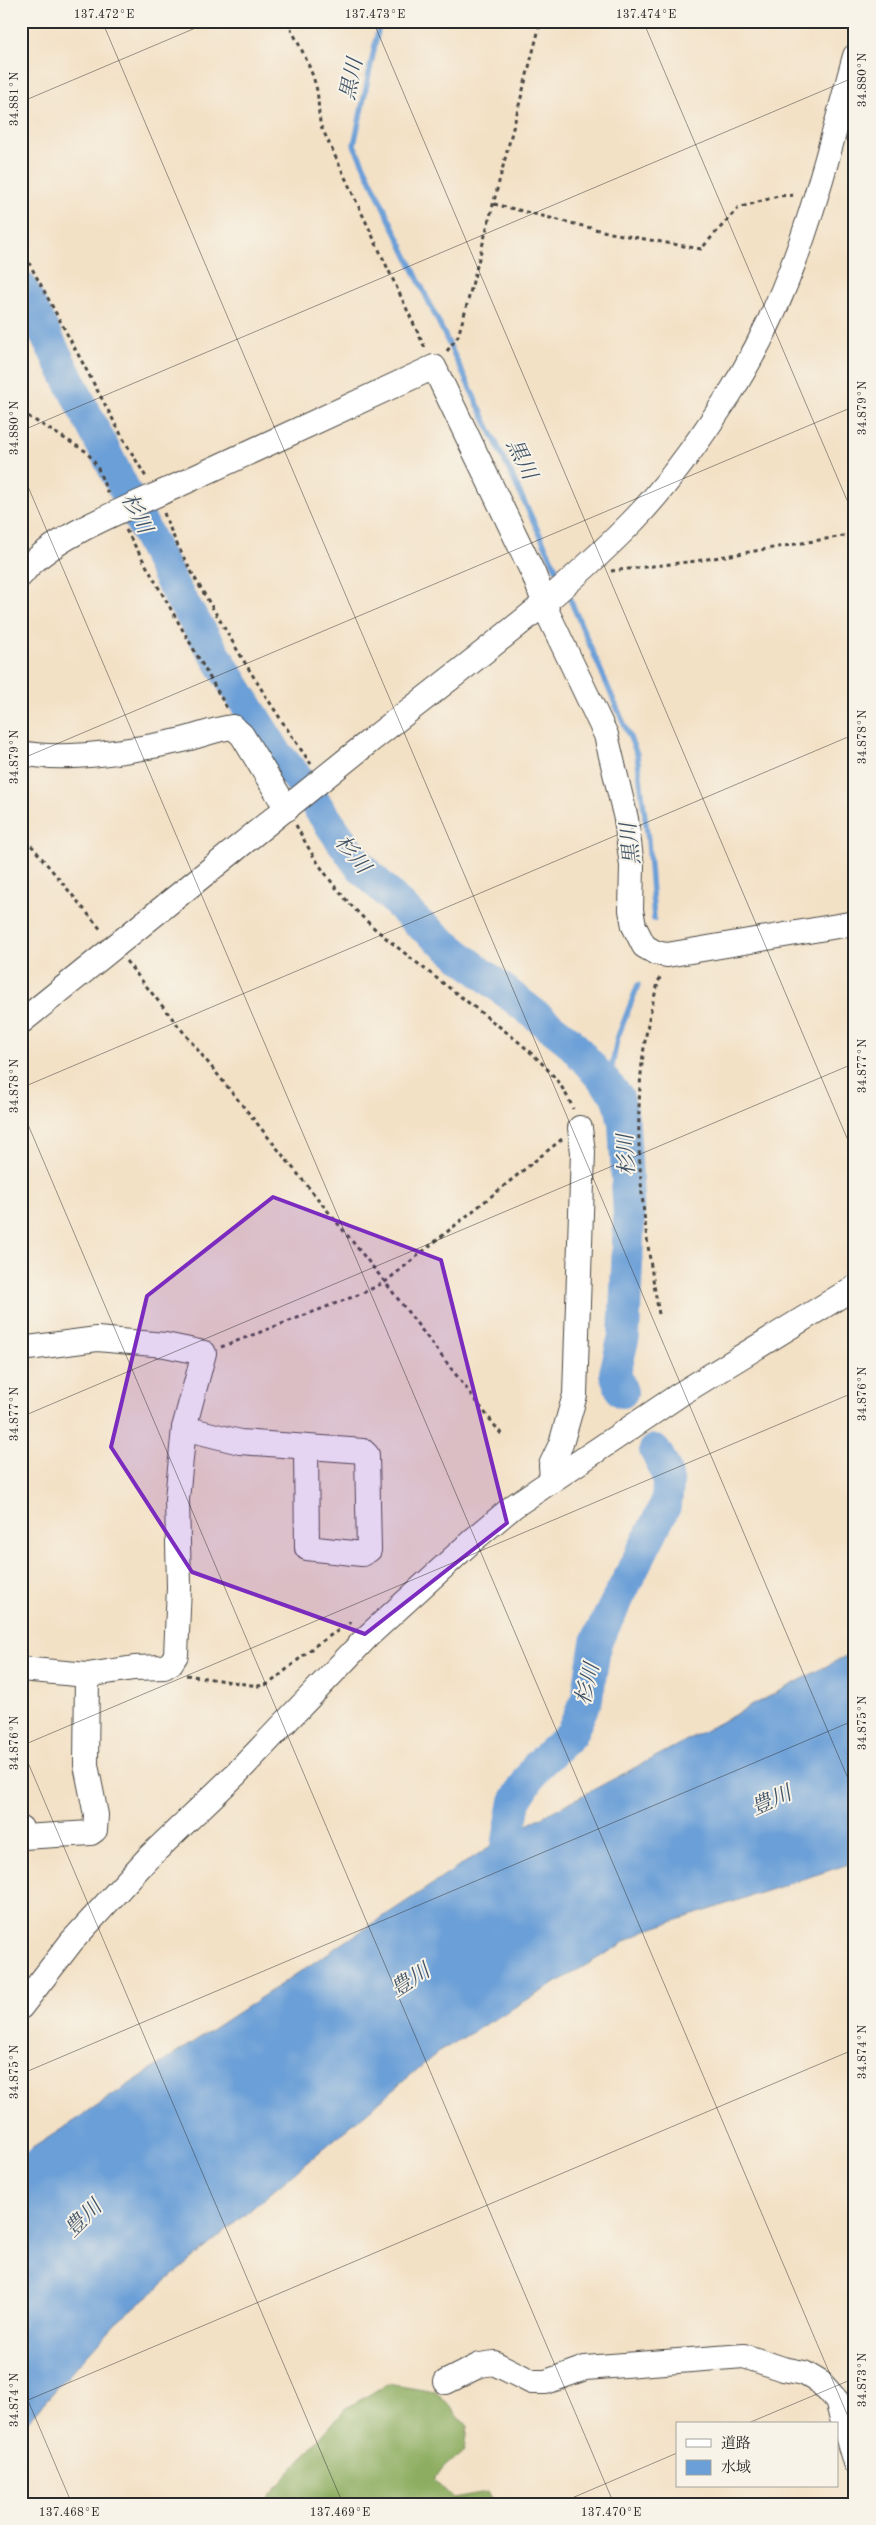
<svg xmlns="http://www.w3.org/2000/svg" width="876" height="2525" viewBox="0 0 876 2525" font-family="'Old Standard TT','Noto Serif JP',serif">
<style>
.forest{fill:#8dad60;stroke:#5c6c46}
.water{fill:#6b9fd7;stroke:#4b6581}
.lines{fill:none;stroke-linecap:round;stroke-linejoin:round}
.stream{stroke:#6b9fd7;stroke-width:5.5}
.river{stroke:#6b9fd7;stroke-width:32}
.minor-casing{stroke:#494642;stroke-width:26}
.path{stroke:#494642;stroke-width:3;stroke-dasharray:4 4;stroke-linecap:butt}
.minor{stroke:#fff;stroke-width:24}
.marked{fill:#7b2cbf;fill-opacity:0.2;stroke:#7b2cbf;stroke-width:4;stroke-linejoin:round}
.ticks{fill:none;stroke:#2b2b2b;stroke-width:1;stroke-opacity:0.45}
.labels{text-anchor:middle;stroke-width:4;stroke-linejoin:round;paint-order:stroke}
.water-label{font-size:21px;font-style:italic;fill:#415467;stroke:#f7f3e8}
.neatline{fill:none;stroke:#2b2b2b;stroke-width:2}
.ticks-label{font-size:12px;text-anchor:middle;fill:#2b2b2b}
</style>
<rect width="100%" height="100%" fill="#f7f3e8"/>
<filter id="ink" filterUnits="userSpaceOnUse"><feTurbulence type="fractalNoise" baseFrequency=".02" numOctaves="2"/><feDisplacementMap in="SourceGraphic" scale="10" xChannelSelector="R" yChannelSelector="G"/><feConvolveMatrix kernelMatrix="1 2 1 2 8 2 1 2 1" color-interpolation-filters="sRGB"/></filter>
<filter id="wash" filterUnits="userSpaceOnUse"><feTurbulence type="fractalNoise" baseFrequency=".0096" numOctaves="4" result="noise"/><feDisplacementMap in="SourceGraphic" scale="20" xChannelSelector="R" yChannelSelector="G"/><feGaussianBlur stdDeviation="1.12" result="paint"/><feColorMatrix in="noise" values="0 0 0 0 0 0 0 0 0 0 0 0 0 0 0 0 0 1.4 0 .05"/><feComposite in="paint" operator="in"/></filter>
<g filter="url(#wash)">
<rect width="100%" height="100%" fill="#f3e1c6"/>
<path class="forest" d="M 387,2384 L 436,2392 L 468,2426 L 465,2450 L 433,2478 L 453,2498 L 487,2492 L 495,2504 L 262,2504 L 345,2409 Z"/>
<path class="water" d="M 855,1651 L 855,1862 L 644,1931 L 437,2053 L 116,2323 L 21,2428 L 21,2159 L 31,2149 L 504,1837 Z"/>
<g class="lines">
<g class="stream">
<path d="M 380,21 L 354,145 L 562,581"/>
<path d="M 566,590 L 637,754 L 648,840 L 654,919"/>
<path d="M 609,1084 L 617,1039 L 638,985"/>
</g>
<g class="river">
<path d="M 21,286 L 177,593 L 277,754 L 296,776 L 358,864 L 418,923 L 570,1042 L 618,1097 L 624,1123 L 629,1219 L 624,1336 L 615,1373 L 622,1392"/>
<path d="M 506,1878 L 504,1863 L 515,1801 L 537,1766 L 571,1734 L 587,1698 L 596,1642 L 665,1506 C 671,1481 668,1472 655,1450"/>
</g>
</g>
</g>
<g filter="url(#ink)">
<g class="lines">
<defs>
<g id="minor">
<path d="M 21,575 C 51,535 139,504 185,482 C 268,444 351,406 434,367 L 534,575 L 549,616 L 606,735 L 626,819 L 632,866 L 631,910 L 634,926 L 644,946 L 656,953 L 667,955 L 855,923"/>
<path d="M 21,753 C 68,762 131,751 178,741 C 197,737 214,729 233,727 L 242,735 L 287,809"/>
<path d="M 21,1022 C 136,930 250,837 365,745 C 456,673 552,604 633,521 C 669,484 701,438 729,395 C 797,289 822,175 855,56"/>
<path d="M 21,1349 L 97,1339 L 165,1345 L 204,1353 L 184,1428 L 177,1499 L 179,1587 L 176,1655 L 171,1663 L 164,1667 L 134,1668 L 87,1675 L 21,1669"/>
<path d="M 184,1428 L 240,1442 L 363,1451 L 367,1455 L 369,1550 L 362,1554 L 307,1548 L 306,1447"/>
<path d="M 552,1480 L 551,1465 L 561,1444 L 575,1395 L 583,1152 L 580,1128"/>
<path d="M 21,1828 L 23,1837 L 91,1833 L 95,1830 L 96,1815 L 86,1765 L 87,1675"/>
<path d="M 21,2007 L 72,1941 L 148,1858 L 236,1774 L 368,1636 L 473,1540 L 514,1506 L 682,1393 L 855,1287"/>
<path d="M 446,2382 L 480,2365 L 494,2363 L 532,2382 L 546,2382 L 585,2368 L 744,2356 L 783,2369 L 804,2373 L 821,2383 L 837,2401 L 855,2463"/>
</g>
</defs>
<use href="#minor" class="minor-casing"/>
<g class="path">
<path d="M 287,21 C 297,41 309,62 315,83 C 320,98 317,111 321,126 L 425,348"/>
<path d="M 494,204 L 611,233 L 701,249 L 738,208 L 778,196 L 796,195"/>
<path d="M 21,248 L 124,440 L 146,477"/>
<path d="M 447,351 L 458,336 L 465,312 L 541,21"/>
<path d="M 21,412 L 87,452 L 97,466 L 108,494"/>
<path d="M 855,457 L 855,479"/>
<path d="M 164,513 C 178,552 200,587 221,622 C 249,671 279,718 311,764"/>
<path d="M 126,530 L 227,708"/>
<path d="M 611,571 L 696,561 L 855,534"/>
<path d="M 296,825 C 315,863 341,898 373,927 C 408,957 446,985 483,1014 C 515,1039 558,1069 573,1109"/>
<path d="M 21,833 L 102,931"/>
<path d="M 126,961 L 385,1282 L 502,1435"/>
<path d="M 659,1314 C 639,1202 625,1084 661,974"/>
<path d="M 221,1347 L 363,1293 L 385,1282 L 562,1139"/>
<path d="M 186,1675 L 258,1686 L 269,1684 L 316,1645 L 351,1622"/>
</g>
<use href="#minor" class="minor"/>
</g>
</g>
<path class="marked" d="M 273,1197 L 441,1260 L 507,1523 L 365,1634 L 192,1572 L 111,1447 L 147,1296 Z"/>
<path class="ticks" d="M 102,21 L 855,1795M 373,21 L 855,1157M 643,21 L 855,519M 21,102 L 212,21M 21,431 L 855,77M 21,470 L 855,2433M 21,759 L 855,406M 21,1088 L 855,734M 21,1108 L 614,2504M 21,1417 L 855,1063M 21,1746 L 343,2504M 21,1746 L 855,1392M 21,2074 L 855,1720M 21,2384 L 72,2504M 21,2403 L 855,2049M 746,2424 L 855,2378M 558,2504 L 677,2453"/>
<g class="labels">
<g class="water-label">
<text transform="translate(351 79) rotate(-78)" y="7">黒川</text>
<text transform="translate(522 459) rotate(64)" y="7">黒川</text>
<text transform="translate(137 513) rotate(63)" y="7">杉川</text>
<text transform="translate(630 844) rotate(-96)" y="7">黒川</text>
<text transform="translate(353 854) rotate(51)" y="7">杉川</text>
<text transform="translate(626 1155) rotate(-93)" y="7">杉川</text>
<text transform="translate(587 1684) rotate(-76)" y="7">杉川</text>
<text transform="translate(771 1800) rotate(-24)" y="7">豊川</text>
<text transform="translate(410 1980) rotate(-33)" y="7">豊川</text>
<text transform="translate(83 2218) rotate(-45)" y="7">豊川</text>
</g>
</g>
<rect width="876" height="2525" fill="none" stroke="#f7f3e8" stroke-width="55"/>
<rect x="676" y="2422" width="162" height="65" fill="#f7f3e8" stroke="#a5a39c"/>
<rect x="686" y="2439" width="25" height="8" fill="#ffffff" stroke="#a5a39c"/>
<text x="721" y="2448" font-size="15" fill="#2b2b2b">道路</text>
<rect x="686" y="2460" width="25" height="15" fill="#6b9fd7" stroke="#a5a39c"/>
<text x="721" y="2472" font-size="15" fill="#2b2b2b">水域</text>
<rect x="28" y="28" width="820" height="2470" class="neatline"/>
<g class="ticks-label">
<text x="104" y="18">137.472°E</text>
<text x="375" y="18">137.473°E</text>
<text x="646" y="18">137.474°E</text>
<text transform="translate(862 80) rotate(-90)" y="4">34.880°N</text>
<text transform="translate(14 99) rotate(-90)" y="4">34.881°N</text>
<text transform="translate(862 408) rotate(-90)" y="4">34.879°N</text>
<text transform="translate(14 428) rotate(-90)" y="4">34.880°N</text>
<text transform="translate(862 737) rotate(-90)" y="4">34.878°N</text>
<text transform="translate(14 757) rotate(-90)" y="4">34.879°N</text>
<text transform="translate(862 1066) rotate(-90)" y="4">34.877°N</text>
<text transform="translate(14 1086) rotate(-90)" y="4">34.878°N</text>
<text transform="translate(862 1394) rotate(-90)" y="4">34.876°N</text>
<text transform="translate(14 1414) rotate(-90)" y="4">34.877°N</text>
<text transform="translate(862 1723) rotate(-90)" y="4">34.875°N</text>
<text transform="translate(14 1743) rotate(-90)" y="4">34.876°N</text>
<text transform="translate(862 2052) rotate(-90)" y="4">34.874°N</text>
<text transform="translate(14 2072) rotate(-90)" y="4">34.875°N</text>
<text transform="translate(862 2380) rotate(-90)" y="4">34.873°N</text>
<text transform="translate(14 2400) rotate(-90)" y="4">34.874°N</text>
<text x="69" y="2516">137.468°E</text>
<text x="340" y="2516">137.469°E</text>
<text x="611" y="2516">137.470°E</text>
</g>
</svg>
